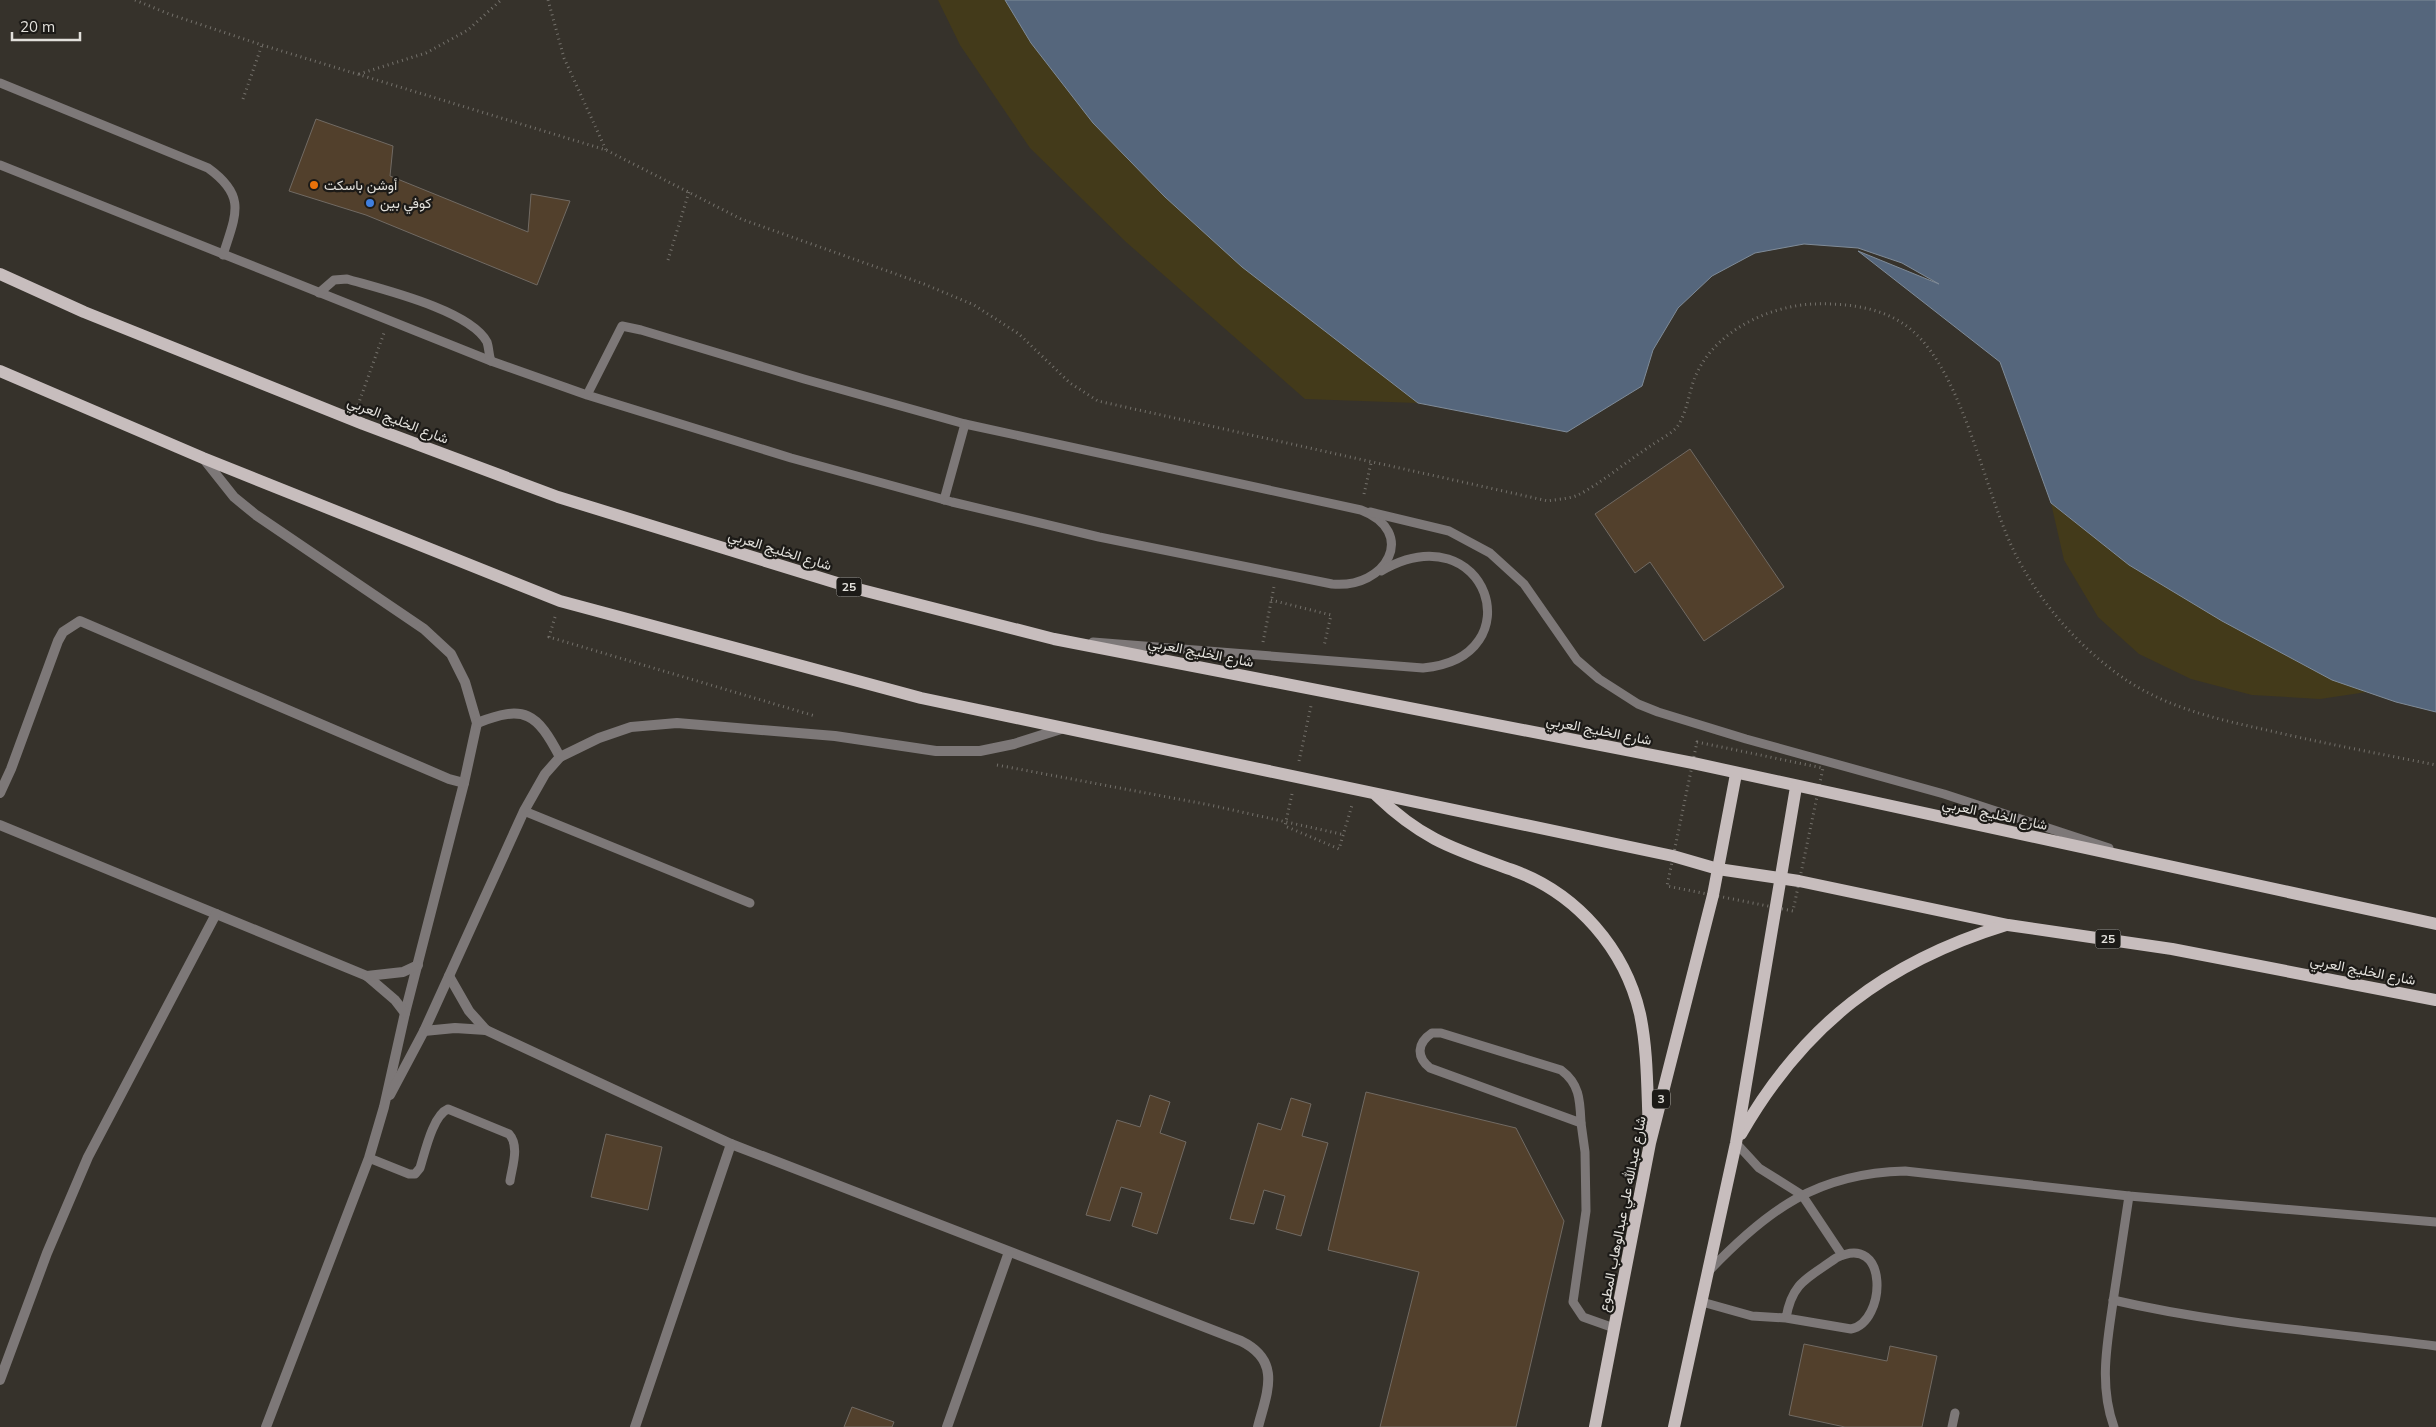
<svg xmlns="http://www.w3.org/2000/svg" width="2436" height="1427" viewBox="0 0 2436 1427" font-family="Mulish,Vazirmatn,sans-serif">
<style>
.sand{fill:#433a1a}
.water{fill:#55667c;stroke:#7f8b98}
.building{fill:#52402c;stroke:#716a63}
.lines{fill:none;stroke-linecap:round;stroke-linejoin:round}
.path{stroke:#74716b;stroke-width:3;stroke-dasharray:1 4;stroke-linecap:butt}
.service{stroke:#7d7878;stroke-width:9}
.minor{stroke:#7d7878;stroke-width:10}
.primary{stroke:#c7bdbd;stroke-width:12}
.food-dot{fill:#e8710a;stroke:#1c1a17;stroke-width:2}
.shop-dot{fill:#3f7fe0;stroke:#1c1a17;stroke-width:2}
.labels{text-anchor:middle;stroke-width:4.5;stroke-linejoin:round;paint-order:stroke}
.shield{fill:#1c1a17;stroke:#a7a5a0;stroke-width:1}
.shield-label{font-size:12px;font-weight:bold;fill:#e2e0db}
.poi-label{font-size:14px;fill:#e2e0db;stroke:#1c1a17;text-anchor:start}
.street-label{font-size:14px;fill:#e2e0db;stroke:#1c1a17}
</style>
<rect width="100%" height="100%" fill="#36322b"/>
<g class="sand">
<path d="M 938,0 L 1005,0 C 1107,171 1264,284 1418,403 L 1305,399 L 1126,242 L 1030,148 L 960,45 Z"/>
<path d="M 2051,503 L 2129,565 L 2222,621 L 2332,680 L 2367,692 L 2320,699 L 2252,695 L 2191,679 L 2139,654 L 2098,617 L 2064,560 Z"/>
</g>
<path class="water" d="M 1005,0 L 2436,0 L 2436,712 L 2396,702 L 2332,680 L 2222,621 L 2129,565 L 2051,503 L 2000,362 L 1858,251 L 1939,284 L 1902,263 L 1858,248 L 1804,244 L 1755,253 L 1712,276 L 1678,308 L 1653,350 L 1642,386 L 1567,432 L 1418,403 L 1242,267 L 1165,197 L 1093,123 L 1031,43 Z"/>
<g class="building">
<path d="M 316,119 L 393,146 L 390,176 L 528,232 L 531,194 L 570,201 L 537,285 L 366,215 L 289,191 Z"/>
<path d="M 1690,449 L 1784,587 L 1704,641 L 1650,562 L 1635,573 L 1595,514 Z"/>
<path d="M 1366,1092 L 1516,1128 L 1564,1221 L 1516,1427 L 1380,1427 L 1419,1272 L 1328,1250 Z"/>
<path d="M 1150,1095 L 1170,1102 L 1160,1133 L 1186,1142 L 1157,1234 L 1132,1226 L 1142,1193 L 1121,1187 L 1110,1221 L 1086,1215 L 1117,1120 L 1140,1127 Z"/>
<path d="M 1291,1098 L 1311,1104 L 1302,1136 L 1328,1143 L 1301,1236 L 1276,1229 L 1285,1196 L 1264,1190 L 1254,1224 L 1230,1219 L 1258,1123 L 1281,1130 Z"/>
<path d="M 606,1134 L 662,1147 L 648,1210 L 591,1197 Z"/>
<path d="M 1804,1344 L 1887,1361 L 1890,1346 L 1937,1356 L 1922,1427 L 1845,1427 L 1789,1415 Z"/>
<path d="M 852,1407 L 894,1422 L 892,1427 L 844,1427 Z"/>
</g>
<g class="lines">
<g class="path">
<path d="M 135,0 L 169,14 L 262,45 L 606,150 L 741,219 L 924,284 L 974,305 L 1019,334 L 1070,383 L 1098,401 L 1548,501 C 1558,499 1569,499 1578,495 C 1600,484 1630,459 1652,445 C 1659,440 1671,434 1677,427 C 1687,413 1689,392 1695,377 C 1714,332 1766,307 1812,304 C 1841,303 1874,306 1899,321 C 1963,358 1983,495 2018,559 C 2042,604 2075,642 2115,672 C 2161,707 2216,719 2271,731 C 2326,744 2381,754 2436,765"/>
<path d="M 548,0 L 564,58 L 606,150"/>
<path d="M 359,74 L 426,53 L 468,30 L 501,0"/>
<path d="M 243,99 L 262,45"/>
<path d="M 668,260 L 689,192"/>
<path d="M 358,405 L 384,333"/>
<path d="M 1364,494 L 1371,463"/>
<path d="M 1271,600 L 1331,615 L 1324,646"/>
<path d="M 555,617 L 549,637 L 815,716"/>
<path d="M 1263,642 L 1274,587"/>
<path d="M 1697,742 L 1823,768 L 1793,911 L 1667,886 Z"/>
<path d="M 1299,761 L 1311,706"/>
<path d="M 997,765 L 1210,805 L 1345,835"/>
<path d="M 1292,794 L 1285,826 L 1339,849 L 1352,805"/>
</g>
<g class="service">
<path d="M 0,83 L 208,168 C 247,196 236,214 223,255"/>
<path d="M 0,165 L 491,361 L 587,395 L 791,458 L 952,502 L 1099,537 L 1332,584 C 1387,589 1418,532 1361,510 L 965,424 L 804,379 L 641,330 L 622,326 L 587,395"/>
<path d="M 319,293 L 334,280 L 347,279 C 381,289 470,310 487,342 C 489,348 489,356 491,361"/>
<path d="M 944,500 L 965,424"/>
<path d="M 1370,512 L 1449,531 L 1490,553 L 1524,584 L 1577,660 L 1599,679 L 1638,704 L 1658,712 L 1746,739 L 1944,794 L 2109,848"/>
<path d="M 1093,642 L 1423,668 C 1536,658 1487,510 1381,571"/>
<path d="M 524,811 L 750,903"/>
<path d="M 1432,1033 L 1441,1033 L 1561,1070 C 1580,1084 1580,1101 1581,1123 L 1430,1068 C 1416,1057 1417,1043 1432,1033 Z"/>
<path d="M 1581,1123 L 1585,1152 L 1586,1211 L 1573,1302 L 1583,1317 L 1614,1328"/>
<path d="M 1736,1143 L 1759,1168 L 1802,1195 L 1842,1255"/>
<path d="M 369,1158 L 409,1174 L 415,1174 L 420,1168 C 425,1152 433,1115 448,1109 L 509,1134 C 520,1146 512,1167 510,1181"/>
<path d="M 1708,1272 C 1767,1210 1817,1173 1905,1171 L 2129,1196 L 2436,1222"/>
<path d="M 2113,1300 C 2220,1325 2328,1332 2436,1346"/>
<path d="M 1702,1302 L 1752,1316 L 1786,1318 L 1851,1329 C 1886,1323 1890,1231 1836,1258 C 1808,1278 1792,1282 1786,1318"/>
<path d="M 1952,1427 L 1955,1413"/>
<path d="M 2114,1427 C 2098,1383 2108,1340 2114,1295 C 2119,1262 2124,1229 2129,1196"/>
</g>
<g class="minor">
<path d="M 203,458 L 234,497 L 256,515 L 424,629 L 451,654 L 465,682 L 477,723 L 464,783 L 405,1013 L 384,1107 L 369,1158 L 266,1427"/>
<path d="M 477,723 C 525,704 537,713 560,757"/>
<path d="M 0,793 L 11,769 L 58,641 L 63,632 L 80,621 L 449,779 L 464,783"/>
<path d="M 0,825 L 367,976 L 395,1000 L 405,1013"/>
<path d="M 367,976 L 403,972 L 418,965"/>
<path d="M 449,976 L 469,1011 L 486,1030"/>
<path d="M 424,1031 L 455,1028 L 486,1030 L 731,1144 L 1241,1341 C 1282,1361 1267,1392 1258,1427"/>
<path d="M 390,1095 L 424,1031 L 524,811 L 545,774 L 560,757 L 599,738 L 631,727 L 677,723 L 835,736 L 936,751 L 980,751 L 1014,744 L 1061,729"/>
<path d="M 0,1380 L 47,1253 L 88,1157 L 216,914"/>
<path d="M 635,1427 L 731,1144"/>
<path d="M 947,1427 L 1009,1252"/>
</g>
<g class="primary">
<path d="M 0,274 L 84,312 L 363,424 L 558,497 L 850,587 L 1054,639 L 1693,763 L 2436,924"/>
<path d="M 0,371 L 203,458 L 560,601 L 921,698 L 1673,856 L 1718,869 L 1799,881 L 2008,925 L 2172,949 L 2436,1000"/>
<path d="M 1377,796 C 1424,841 1455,849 1515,871 C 1577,894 1625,949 1640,1014 C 1648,1052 1647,1093 1649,1131"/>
<path d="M 1741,1134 C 1804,1024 1886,962 2006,925"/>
<path d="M 1595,1427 L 1650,1143 L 1713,895 L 1736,774"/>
<path d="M 1674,1427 L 1736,1143 L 1796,787"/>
</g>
</g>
<circle class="food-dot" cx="314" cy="185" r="5"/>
<circle class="shop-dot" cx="370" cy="203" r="5"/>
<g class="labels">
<g class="shield">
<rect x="836.5" y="577.5" width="25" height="19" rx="4"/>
<rect x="2095.5" y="929.5" width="25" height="19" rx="4"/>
<rect x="1652" y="1089.5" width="18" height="19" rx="4"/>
</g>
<g class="shield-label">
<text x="849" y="591">25</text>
<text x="2108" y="943">25</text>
<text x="1661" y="1103">3</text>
</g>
<g class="poi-label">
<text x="324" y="190">أوشن باسكت</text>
<text x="380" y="208">كوفي بين</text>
</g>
<g class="street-label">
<text transform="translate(398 420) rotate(21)" y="5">شارع الخليج العربي</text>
<text transform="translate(780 550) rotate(17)" y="5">شارع الخليج العربي</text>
<text transform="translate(1201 652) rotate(11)" y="5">شارع الخليج العربي</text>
<text transform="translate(1599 730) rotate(11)" y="5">شارع الخليج العربي</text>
<text transform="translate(1995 814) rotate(12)" y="5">شارع الخليج العربي</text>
<text transform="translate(2363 970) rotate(11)" y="5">شارع الخليج العربي</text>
<text transform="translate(1622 1214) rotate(-79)" y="5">شارع عبدالله علي عبدالوهاب المطوع</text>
</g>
</g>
<path d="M12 32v8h68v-8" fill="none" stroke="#e2e0db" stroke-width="2.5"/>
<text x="20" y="32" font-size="15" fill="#e2e0db" stroke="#1c1a17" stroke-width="4" paint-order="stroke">20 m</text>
</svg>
